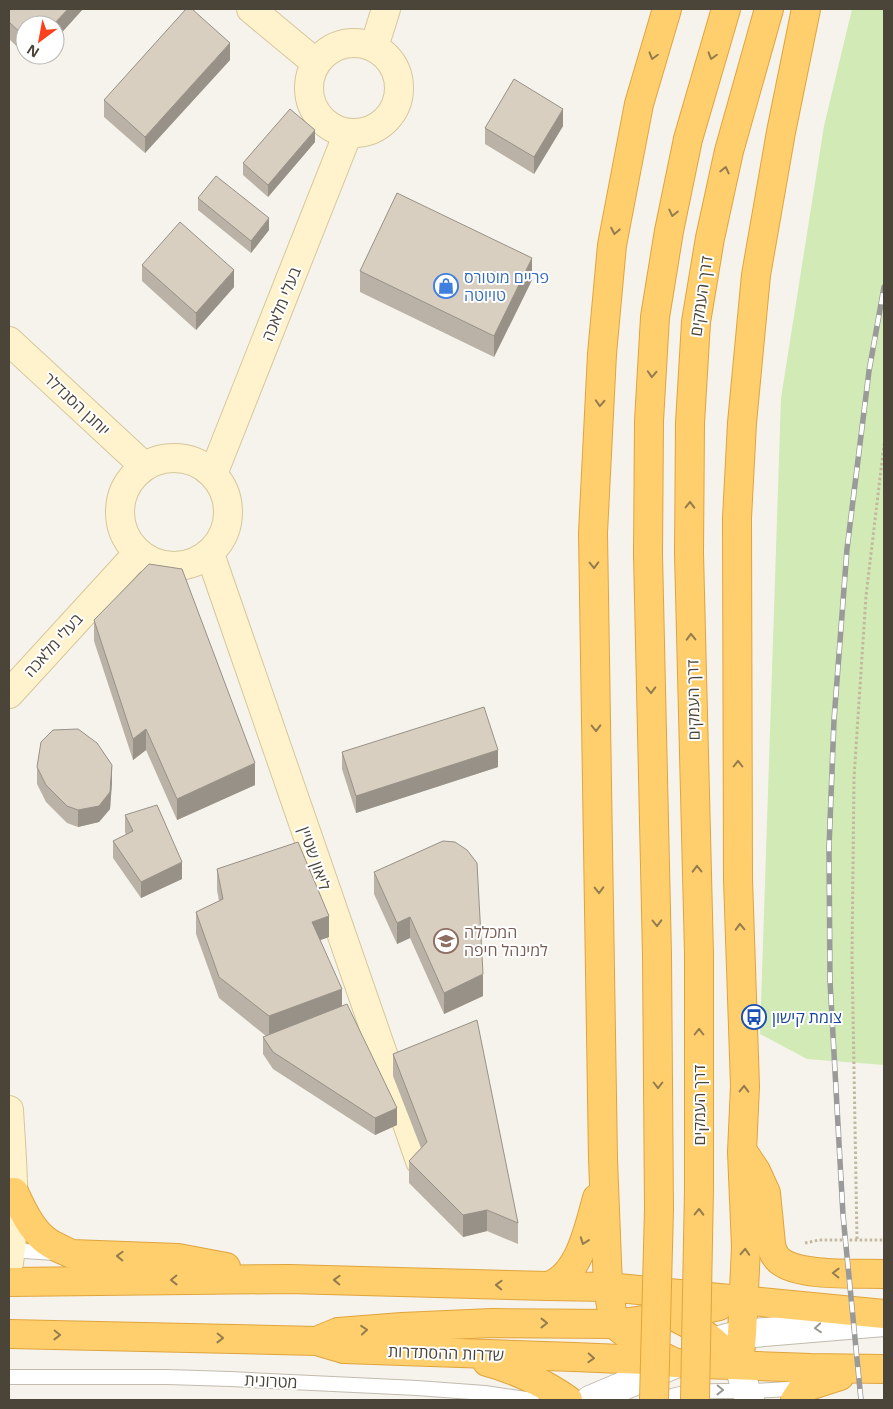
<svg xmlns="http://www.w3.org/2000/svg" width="893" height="1409" viewBox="0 0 893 1409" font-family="'Open Sans',Heebo,sans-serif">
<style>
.grass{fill:#d2eab5}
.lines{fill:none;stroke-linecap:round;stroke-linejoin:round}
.lane-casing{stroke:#c2bbae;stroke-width:16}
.street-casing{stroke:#c2bbae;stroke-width:30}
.secondary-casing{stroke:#d6c79b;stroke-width:30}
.highway-casing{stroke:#e0a43c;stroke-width:30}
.path{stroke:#c4b79f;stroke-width:3;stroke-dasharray:2.5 2.5;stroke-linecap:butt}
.lane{stroke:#fff;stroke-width:14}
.street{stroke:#fff;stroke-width:28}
.secondary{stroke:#fff3cd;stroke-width:28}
.highway{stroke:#ffcf6e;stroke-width:28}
.rail-casing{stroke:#9a9a9a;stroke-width:5.5}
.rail{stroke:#fff;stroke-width:4;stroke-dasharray:11;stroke-linecap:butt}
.highway-bridge-casing{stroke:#e0a43c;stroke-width:30;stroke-linecap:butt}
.highway-bridge{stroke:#ffcf6e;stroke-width:28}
.wall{fill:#bab2a6}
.shaded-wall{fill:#979187}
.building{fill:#d8cfc1;stroke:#979187}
.oneway{stroke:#937c4e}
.oneway2{stroke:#9c9892}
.labels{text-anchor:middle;stroke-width:4;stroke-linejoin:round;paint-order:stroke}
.shop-label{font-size:16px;fill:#366cbe;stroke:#fff;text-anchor:start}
.street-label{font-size:16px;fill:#4b4439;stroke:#fff}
.education-label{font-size:16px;fill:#785e54;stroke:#fff;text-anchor:start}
.transit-label{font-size:16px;fill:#164399;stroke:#fff;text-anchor:start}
</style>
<rect width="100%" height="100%" fill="#f6f3ec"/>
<path class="grass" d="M 852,9 L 884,9 L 884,1065 L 807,1059 L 760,1034 L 781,398 L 824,126 Z"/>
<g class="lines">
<defs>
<g id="lane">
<path d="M 9,1250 L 55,1253"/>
<path d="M 9,1377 L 167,1377 L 230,1379 L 417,1388 L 485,1393 L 532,1400"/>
<path d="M 660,1400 C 688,1389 715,1391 744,1391 C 764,1391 783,1389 803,1388"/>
</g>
<g id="street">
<path d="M 719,1340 L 742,1334 L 884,1322"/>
<path d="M 739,1365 L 746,1391 L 750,1400"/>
<path d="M 590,1400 L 675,1364"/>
</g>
<g id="secondary">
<path d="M 251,9 L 316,63"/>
<circle cx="354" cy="88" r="45"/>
<path d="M 374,47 L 386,9"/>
<path d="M 9,341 L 144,466"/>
<circle cx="174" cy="512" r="54"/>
<path d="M 213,474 L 348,133"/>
<path d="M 210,554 L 420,1161"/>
<path d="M 9,694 L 138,553"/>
<path d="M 9,1110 C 12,1161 17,1212 9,1263"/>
</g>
<g id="highway">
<path d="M 667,9 L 639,104 L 612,245 L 602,354 L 593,533 L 603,1159 L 608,1287 L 614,1324 C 633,1340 652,1353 676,1363"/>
<path d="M 689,553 L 690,423 L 696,322 L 710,238 L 729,151 L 769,9"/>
<path d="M 648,554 L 649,421 L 655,317 L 669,231 L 688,139 L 726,9"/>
<path d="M 744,1153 L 756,1171 L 766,1193 L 771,1244 C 772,1250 775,1257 780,1261 C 800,1277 858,1273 884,1274"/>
<path d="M 14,1192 C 22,1209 30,1227 44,1239 C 52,1246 63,1250 72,1254 L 178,1258 L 226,1267"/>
<path d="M 9,1282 L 289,1279 L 548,1286 L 608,1287 L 884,1314"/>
<path d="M 548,1286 C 580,1276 589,1226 597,1198"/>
<path d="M 679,1319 C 703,1330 720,1347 739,1365"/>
<path d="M 9,1334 L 317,1341 L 344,1349 L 574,1357 L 645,1360 L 676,1363 L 811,1368 L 884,1369"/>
<path d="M 321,1339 L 338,1332 L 402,1327 L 492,1323 L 614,1324 L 673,1316 L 719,1306"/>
<path d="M 487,1362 C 514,1369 546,1384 568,1400"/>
<path d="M 739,1365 L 742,1334 L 746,1247 L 742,1152 L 745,1086 L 738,879 L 737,518 L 742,423 L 756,275 L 781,132 L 806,9"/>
<path d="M 795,1400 L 803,1388 L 840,1376"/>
</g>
</defs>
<use href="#lane" class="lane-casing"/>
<use href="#street" class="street-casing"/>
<use href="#secondary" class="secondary-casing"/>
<use href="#highway" class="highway-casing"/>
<g class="path">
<path d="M 857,1239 L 852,956 L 854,778 L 866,596 L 884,444"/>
<path d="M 805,1243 L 819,1240 L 884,1240"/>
</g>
<use href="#lane" class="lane"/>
<use href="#street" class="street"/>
<use href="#secondary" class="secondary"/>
<use href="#highway" class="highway"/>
<defs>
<path id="rail" d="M 861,1400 L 843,1215 L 830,981 L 829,848 L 834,720 L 847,549 L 869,371 L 884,287"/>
</defs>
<use href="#rail" class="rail-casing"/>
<use href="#rail" class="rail"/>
<defs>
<g id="highway-bridge">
<path d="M 689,553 L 699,954 L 699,1188 L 695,1400"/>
<path d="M 648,554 L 657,955 L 659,1209 L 654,1400"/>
</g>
</defs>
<use href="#highway-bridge" class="highway-bridge-casing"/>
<use href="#highway-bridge" class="highway-bridge"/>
</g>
<g class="wall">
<path d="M 9,9 L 83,9 L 55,40 L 55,25 L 25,25 L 25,54 L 9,39 Z"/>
<path d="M 26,55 L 41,55 L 34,62 Z"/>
<path d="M 230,60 L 145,153 L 104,117 L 104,100 Z"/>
<path d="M 563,126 L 534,174 L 485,144 L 485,128 Z"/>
<path d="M 315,142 L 268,197 L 243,175 L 243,163 Z"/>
<path d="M 198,198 L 269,230 L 251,253 L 198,210 Z"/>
<path d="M 142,265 L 234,287 L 196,330 L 142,281 Z"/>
<path d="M 360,271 L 532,280 L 494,357 L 360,292 Z"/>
<path d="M 94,620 L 255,785 L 177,820 L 146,750 L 133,760 L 94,641 Z"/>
<path d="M 342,752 L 498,767 L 356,813 L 342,769 Z"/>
<path d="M 37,767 L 112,782 L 110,809 L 99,822 L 78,827 L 67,823 L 46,802 L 37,784 Z"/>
<path d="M 125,815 L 182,879 L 141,898 L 113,858 L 113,841 L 126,835 L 125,832 Z"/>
<path d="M 217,869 L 329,937 L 320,940 L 342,1006 L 397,1125 L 375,1135 L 273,1069 L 263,1054 L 263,1037 L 266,1036 L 219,998 L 196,934 L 196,912 L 219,901 L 217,890 Z"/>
<path d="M 374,872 L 483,996 L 444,1014 L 410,938 L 397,944 L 374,894 Z"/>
<path d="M 393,1054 L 518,1223 L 518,1244 L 487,1231 L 463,1237 L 409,1183 L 409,1161 L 421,1148 L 393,1076 Z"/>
</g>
<g class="shaded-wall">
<path d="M 68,9 L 83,9 L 55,40 L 55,25 L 53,25 Z"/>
<path d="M 230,43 L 230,60 L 145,153 L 145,137 Z"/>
<path d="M 34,55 L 41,55 L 34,62 Z"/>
<path d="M 563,109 L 563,126 L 534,174 L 534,157 Z"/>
<path d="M 315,130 L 315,142 L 268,197 L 268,185 Z"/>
<path d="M 269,218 L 269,230 L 251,253 L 251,241 Z"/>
<path d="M 532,258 L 532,280 L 494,357 L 494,336 Z"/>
<path d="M 234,270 L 234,287 L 196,330 L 196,313 Z"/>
<path d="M 146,729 L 146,750 L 133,760 L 133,739 Z"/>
<path d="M 498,750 L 498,767 L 356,813 L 356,796 Z"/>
<path d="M 255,763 L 255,785 L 177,820 L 177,799 Z"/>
<path d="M 112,765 L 112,782 L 110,809 L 99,822 L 78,827 L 78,810 Z"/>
<path d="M 182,862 L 182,879 L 141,898 L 141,882 Z"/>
<path d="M 329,916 L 329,937 L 312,943 L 312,922 Z"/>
<path d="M 410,917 L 410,938 L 397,944 L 397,923 Z"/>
<path d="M 483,974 L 483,996 L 444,1014 L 444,993 Z"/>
<path d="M 342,989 L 342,1010 L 269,1038 L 269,1016 Z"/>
<path d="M 397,1108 L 397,1125 L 375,1135 L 375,1118 Z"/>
<path d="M 487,1210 L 487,1231 L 463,1237 L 463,1215 Z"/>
</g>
<g class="building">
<path d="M 9,9 L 68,9 L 53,25 L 25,25 L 25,37 L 9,22 Z"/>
<path d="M 186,9 L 192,9 L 230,43 L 145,137 L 104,100 Z"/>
<path d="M 514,79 L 563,109 L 534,157 L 485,128 Z"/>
<path d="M 290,109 L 315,130 L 268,185 L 243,163 Z"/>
<path d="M 216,176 L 269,218 L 251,241 L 198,198 Z"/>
<path d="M 397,193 L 532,258 L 494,336 L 360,271 Z"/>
<path d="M 180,222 L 234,270 L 196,313 L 142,265 Z"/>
<path d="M 149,564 L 182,569 L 255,763 L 177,799 L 146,729 L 133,739 L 94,620 Z"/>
<path d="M 484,707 L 498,750 L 356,796 L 342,752 Z"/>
<path d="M 78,729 L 97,743 L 112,765 L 110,792 L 99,806 L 78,810 L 67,806 L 46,785 L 37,767 L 41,742 L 53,730 Z"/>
<path d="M 157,805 L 182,862 L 141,882 L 113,841 L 133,831 L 125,815 Z"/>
<path d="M 443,841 L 455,842 L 467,850 L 477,863 L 483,974 L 444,993 L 410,917 L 397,923 L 374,872 Z"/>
<path d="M 298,842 L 329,916 L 312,922 L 342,989 L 269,1016 L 219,977 L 196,912 L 223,899 L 217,869 Z"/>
<path d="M 347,1004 L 397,1108 L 375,1118 L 273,1052 L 263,1037 Z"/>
<path d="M 477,1020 L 518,1223 L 487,1210 L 463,1215 L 409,1161 L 427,1142 L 393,1054 Z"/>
</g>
<defs><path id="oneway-chevron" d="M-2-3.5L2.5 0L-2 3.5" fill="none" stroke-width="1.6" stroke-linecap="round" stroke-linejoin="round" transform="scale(1.25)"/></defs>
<g class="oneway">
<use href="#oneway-chevron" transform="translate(653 56) rotate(106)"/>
<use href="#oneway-chevron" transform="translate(712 56) rotate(106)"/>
<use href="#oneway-chevron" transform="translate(725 170) rotate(-77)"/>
<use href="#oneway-chevron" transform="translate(673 213) rotate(102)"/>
<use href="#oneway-chevron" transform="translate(615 231) rotate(101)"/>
<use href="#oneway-chevron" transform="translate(652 374) rotate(93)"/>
<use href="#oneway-chevron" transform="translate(600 403) rotate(93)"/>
<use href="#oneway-chevron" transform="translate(690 505) rotate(-89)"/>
<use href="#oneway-chevron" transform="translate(594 565) rotate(89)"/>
<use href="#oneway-chevron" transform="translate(691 637) rotate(-91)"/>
<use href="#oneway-chevron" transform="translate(651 690) rotate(89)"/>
<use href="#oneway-chevron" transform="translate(596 728) rotate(89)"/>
<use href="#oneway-chevron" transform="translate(738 764) rotate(-90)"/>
<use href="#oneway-chevron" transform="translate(697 869) rotate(-91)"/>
<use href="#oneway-chevron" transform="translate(599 890) rotate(89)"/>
<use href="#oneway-chevron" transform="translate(657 923) rotate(89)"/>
<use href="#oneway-chevron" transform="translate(740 927) rotate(-92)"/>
<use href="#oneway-chevron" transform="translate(699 1032) rotate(-90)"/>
<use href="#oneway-chevron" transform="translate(658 1085) rotate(90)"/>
<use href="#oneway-chevron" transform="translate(744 1089) rotate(-89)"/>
<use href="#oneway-chevron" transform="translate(699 1212) rotate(-89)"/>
<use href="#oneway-chevron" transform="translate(584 1241) rotate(110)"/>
<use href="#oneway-chevron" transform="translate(745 1252) rotate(-87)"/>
<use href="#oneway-chevron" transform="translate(120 1256) rotate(-178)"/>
<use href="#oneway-chevron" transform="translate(836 1273) rotate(-179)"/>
<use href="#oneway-chevron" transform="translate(174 1280) rotate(179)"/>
<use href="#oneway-chevron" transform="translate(337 1280) rotate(-178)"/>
<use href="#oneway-chevron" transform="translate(499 1285) rotate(-178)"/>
<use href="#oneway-chevron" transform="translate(544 1323)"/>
<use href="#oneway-chevron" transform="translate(364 1330) rotate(-5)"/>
<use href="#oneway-chevron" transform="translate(57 1335) rotate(1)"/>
<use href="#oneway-chevron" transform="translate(220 1338) rotate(1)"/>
<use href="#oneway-chevron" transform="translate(591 1358) rotate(3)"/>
</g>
<g class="oneway2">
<use href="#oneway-chevron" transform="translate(818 1328) rotate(175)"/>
<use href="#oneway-chevron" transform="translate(720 1390) rotate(1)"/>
</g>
<defs>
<symbol id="shop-ring" viewBox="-11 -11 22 22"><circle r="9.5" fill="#fff" stroke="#3f7fe0" stroke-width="1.5"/><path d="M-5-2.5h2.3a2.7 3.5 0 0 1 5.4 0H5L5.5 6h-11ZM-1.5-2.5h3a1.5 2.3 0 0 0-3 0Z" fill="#3f7fe0"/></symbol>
<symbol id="university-ring" viewBox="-11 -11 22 22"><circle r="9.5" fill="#fff" stroke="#8d6e63" stroke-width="1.5"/><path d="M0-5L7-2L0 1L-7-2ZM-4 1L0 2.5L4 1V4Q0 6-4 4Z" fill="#8d6e63"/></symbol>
<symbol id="bus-ring" viewBox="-11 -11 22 22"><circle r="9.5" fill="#fff" stroke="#1a4fb4" stroke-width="1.5"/><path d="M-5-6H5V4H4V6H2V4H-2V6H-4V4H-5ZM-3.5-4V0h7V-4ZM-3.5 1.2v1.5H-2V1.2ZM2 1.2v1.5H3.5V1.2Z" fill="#1a4fb4"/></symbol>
</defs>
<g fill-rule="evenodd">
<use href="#shop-ring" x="432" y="272" width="28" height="28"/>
<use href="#university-ring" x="432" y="927" width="28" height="28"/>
<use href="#bus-ring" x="740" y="1003" width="28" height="28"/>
</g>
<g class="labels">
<g class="shop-label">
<text x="464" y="283">פריים מוטורס<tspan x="464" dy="18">טויוטה</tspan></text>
</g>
<g class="street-label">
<text transform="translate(701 296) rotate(-82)" y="6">דרך העמקים</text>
<text transform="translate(281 304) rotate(-68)" y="6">בעלי מלאכה</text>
<text transform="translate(77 404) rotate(43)" y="6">יוחנן הסנדלר</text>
<text transform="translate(53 645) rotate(-48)" y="6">בעלי מלאכה</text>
<text transform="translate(693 700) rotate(-91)" y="6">דרך העמקים</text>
<text transform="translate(315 858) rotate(71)" y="6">ליאון שטיין</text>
<text transform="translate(699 1105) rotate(-90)" y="6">דרך העמקים</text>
<text transform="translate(446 1353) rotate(2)" y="6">שדרות ההסתדרות</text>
<text transform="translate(271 1381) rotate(3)" y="6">מטרונית</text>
</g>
<g class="education-label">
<text x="464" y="938">המכללה<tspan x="464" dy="18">למינהל חיפה</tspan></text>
</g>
<g class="transit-label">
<text x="772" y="1023">צומת קישון</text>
</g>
</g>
<rect width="893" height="1409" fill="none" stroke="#4b4439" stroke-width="20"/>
<g transform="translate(40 40) rotate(212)"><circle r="24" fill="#ffffff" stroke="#b7b4b0"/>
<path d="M0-4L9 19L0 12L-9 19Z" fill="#fc3f1d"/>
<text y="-8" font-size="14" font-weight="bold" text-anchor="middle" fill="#4b4439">N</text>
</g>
</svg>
